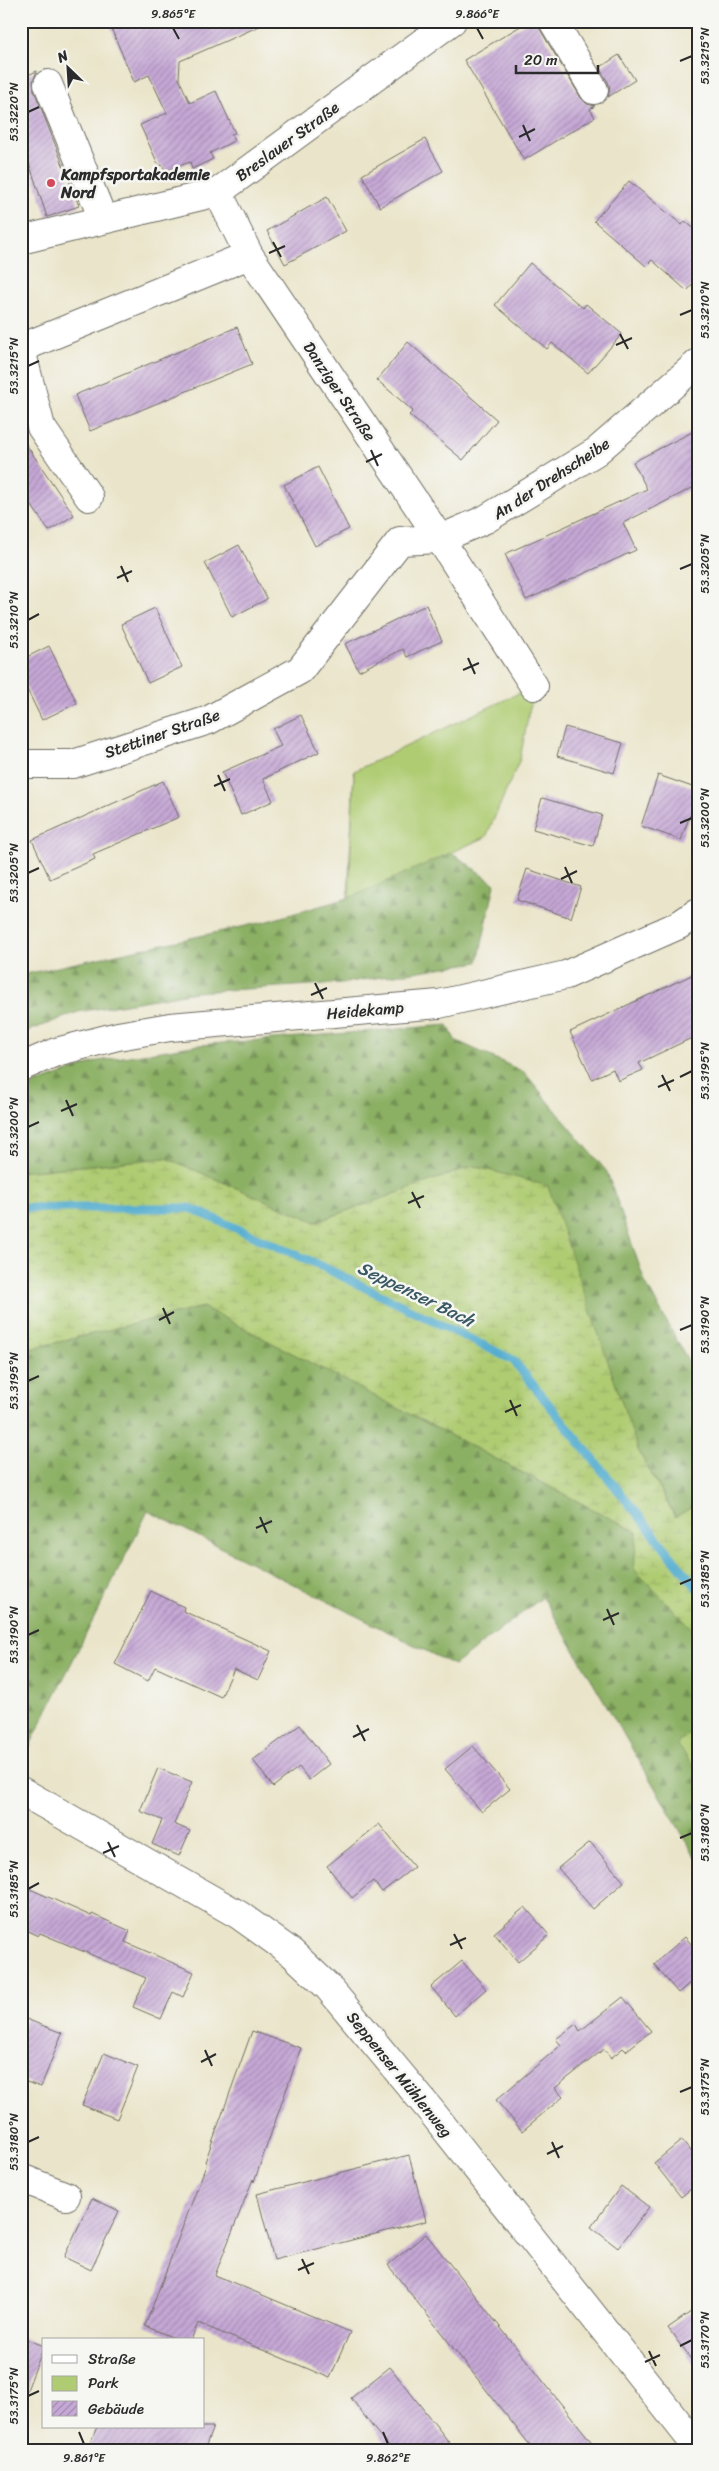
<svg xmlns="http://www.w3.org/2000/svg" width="719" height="2471" viewBox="0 0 719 2471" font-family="Sriracha,sans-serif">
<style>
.forest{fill:url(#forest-firs);stroke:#5b6e48}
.wetland{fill:url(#wetland-marsh);stroke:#6d7c4e}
.park{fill:#afcc72;stroke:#6d7c4e}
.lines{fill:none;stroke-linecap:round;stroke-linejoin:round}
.stream{stroke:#51accf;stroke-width:9}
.building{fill:url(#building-hatch)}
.minor-casing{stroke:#6e6c63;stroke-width:30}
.minor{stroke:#fff;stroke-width:28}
.ticks{fill:none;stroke:#2b2b2b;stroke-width:2}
.poi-dot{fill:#d1495b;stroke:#f6f6f2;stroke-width:2}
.labels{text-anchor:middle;stroke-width:5;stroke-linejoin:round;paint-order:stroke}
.street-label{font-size:16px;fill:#2b2b2b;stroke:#f6f6f2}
.poi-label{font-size:16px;font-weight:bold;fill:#2b2b2b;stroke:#f6f6f2;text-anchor:start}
.water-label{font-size:18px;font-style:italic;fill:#385864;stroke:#f6f6f2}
.neatline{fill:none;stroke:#2b2b2b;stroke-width:2}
.ticks-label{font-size:12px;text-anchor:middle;fill:#2b2b2b}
</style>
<defs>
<pattern id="forest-firs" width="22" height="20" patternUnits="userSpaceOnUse" patternTransform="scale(1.25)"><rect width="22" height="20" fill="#8bb064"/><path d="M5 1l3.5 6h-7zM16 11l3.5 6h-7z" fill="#728f53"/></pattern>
<pattern id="wetland-marsh" width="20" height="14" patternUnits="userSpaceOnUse" patternTransform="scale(1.25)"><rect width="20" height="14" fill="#afcc72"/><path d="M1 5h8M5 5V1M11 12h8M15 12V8" fill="none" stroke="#97af63"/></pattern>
<pattern id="building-hatch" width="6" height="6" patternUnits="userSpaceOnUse" patternTransform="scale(1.25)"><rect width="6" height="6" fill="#c6a8d6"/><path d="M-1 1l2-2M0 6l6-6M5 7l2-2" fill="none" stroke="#a189ae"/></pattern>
</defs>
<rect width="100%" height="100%" fill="#f6f6f2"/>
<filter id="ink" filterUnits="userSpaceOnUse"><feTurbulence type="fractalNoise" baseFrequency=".02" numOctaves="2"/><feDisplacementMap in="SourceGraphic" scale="10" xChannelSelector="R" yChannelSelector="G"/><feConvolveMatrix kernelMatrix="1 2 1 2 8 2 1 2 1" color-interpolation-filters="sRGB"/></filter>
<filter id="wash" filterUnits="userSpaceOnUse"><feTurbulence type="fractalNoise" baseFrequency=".0096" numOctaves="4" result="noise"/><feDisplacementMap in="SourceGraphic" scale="20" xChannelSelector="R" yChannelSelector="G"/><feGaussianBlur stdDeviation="1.12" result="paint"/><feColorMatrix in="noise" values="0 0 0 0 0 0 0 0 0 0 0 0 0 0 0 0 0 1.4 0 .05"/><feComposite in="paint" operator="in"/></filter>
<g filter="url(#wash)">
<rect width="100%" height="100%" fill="#eae5ca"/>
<g class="forest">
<path d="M 354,771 L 440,844 L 495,884 L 478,962 L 343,983 L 196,992 L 78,1012 L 21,1034 L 21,975 L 264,922 L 348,898 Z"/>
<path d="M 448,1025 L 455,1040 L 524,1072 L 607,1172 L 645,1282 L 698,1379 L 698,1504 L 676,1517 L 638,1450 L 547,1186 L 473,1166 L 316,1222 L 166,1158 L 21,1172 L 21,1089 L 98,1061 L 199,1045 Z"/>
<path d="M 203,1307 L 637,1532 L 634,1569 L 698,1635 L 698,1724 L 677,1744 L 698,1771 L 698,1861 L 543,1597 L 454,1665 L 148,1511 L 21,1763 L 21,1351 Z"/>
</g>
<g class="wetland">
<path d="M 166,1158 L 316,1222 L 473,1166 L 548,1186 L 638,1450 L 675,1517 L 698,1504 L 698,1635 L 634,1569 L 637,1532 L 203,1307 L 21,1351 L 21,1172 Z"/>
<path d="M 698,1724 L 698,1771 L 677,1744 Z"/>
</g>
<path class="park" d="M 534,686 L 520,759 L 486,837 L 349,898 L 354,771 Z"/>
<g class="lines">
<path class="stream" d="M 21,1208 L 190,1208 L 315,1263 L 513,1360 L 698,1589"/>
</g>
<g id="blocks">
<g class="building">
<path d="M 108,21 L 271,21 L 180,61 L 179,79 L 190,103 L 216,91 L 235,133 L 231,134 L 234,141 L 210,153 L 213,159 L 192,169 L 190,162 L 166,171 L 162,165 L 159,166 L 140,125 L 167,113 L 149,75 L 134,82 Z"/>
<path d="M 529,21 L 535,21 L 581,98 L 587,104 L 595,106 L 590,109 L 595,117 L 524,160 L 464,60 Z"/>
<path d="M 619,55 L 635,80 L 608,97 L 610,89 L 608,82 L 599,68 Z"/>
<path d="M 37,71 L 33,81 L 34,90 L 79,206 L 47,217 L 21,139 L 21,78 Z"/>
<path d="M 425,139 L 443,171 L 380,207 L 362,175 Z"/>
<path d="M 629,181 L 682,225 L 685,221 L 698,232 L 698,278 L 687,291 L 652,260 L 646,266 L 594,221 Z"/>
<path d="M 327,197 L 346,231 L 285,264 L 267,231 Z"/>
<path d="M 530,263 L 583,308 L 586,304 L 622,334 L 588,373 L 552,343 L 547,349 L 495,305 Z"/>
<path d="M 237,327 L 252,364 L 90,431 L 75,395 Z"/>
<path d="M 408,342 L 497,420 L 463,460 L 409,415 L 413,411 L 377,380 Z"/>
<path d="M 698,429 L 698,485 L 623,523 L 636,550 L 526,600 L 505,554 L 647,489 L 633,462 Z"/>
<path d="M 21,437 L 74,515 L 49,531 L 21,490 Z"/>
<path d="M 318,467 L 349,529 L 315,546 L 284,485 Z"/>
<path d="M 239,545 L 267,599 L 232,617 L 205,563 Z"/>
<path d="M 426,605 L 442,641 L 407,657 L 403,649 L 359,671 L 345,644 Z"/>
<path d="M 155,608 L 182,667 L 148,683 L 121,624 Z"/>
<path d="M 49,646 L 77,703 L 42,720 L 21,677 L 21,660 Z"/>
<path d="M 301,715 L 319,752 L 263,779 L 273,801 L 241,815 L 222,772 L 281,746 L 273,729 Z"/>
<path d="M 565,727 L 623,743 L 614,773 L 557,756 Z"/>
<path d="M 658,775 L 698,789 L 698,818 L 690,815 L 681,840 L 641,826 Z"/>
<path d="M 163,781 L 179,817 L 93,854 L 95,859 L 50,879 L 32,840 Z"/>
<path d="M 542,798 L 602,815 L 593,846 L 533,829 Z"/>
<path d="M 527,869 L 581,887 L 571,918 L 517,900 Z"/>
<path d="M 698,972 L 698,1035 L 639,1063 L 643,1070 L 618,1081 L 613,1069 L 592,1079 L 570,1032 Z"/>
<path d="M 151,1591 L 184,1607 L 183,1611 L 271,1651 L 258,1680 L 234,1669 L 221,1697 L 155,1667 L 148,1681 L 115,1664 Z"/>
<path d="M 300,1725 L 329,1764 L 309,1780 L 299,1767 L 273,1787 L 253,1760 Z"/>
<path d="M 473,1746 L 510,1789 L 482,1812 L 445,1769 Z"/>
<path d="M 158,1768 L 192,1782 L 174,1824 L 190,1831 L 179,1856 L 152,1844 L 162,1820 L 140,1811 Z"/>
<path d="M 379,1824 L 414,1867 L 382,1892 L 373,1881 L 352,1898 L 327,1866 Z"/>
<path d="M 590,1842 L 624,1882 L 593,1909 L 558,1868 Z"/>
<path d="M 21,1885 L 91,1916 L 92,1914 L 130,1931 L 125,1942 L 194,1972 L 183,1997 L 173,1992 L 161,2019 L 133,2007 L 146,1978 L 40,1933 L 38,1936 L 21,1928 Z"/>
<path d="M 525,1907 L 549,1935 L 518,1962 L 494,1933 Z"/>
<path d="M 685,1937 L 698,1952 L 698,1976 L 678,1993 L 654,1964 Z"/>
<path d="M 462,1961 L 486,1989 L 455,2016 L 431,1987 Z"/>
<path d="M 623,1997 L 651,2031 L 626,2051 L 623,2048 L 611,2058 L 604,2049 L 555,2088 L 563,2097 L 522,2131 L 496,2100 L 561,2045 L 556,2039 L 576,2024 L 580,2031 Z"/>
<path d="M 26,2019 L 62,2033 L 41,2087 L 21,2080 L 21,2031 Z"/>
<path d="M 252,2031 L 301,2048 L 254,2182 L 253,2179 L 215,2275 L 350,2332 L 330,2378 L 198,2323 L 191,2340 L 179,2340 L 145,2326 L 207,2163 L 205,2162 Z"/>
<path d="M 104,2053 L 138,2067 L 117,2119 L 82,2105 Z"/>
<path d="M 682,2140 L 698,2160 L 698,2183 L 681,2197 L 654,2163 Z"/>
<path d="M 409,2155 L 426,2221 L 274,2260 L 257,2194 Z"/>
<path d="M 621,2186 L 649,2207 L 618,2248 L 591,2227 Z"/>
<path d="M 92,2198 L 119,2211 L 91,2270 L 64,2257 Z"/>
<path d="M 426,2234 L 566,2410 L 598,2450 L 534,2450 L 502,2410 L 388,2265 Z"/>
<path d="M 698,2307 L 698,2369 L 668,2328 Z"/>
<path d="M 21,2337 L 44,2346 L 22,2403 L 21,2403 Z"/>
<path d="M 390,2367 L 416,2400 L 455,2450 L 392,2450 L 375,2430 L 351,2398 Z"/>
<path d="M 97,2427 L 213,2427 L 204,2450 L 87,2450 Z"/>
</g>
</g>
</g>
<g filter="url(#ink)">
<use href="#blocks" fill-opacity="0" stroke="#6e6c63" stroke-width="1"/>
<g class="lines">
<defs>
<g id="minor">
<path d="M 553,21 L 594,90"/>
<path d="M 48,84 L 103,219"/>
<path d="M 218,192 L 249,255 L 440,539 L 534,686"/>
<path d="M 21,240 L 218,192 L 452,21"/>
<path d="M 21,348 L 249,255"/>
<path d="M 21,350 L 41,427 L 89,497"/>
<path d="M 21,764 L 73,764 L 209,720 L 300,670 L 400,541 L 440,539 L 486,519 L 597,451 L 698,363"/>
<path d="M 21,1067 L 56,1052 L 118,1036 L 170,1027 L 439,1004 L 566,975 L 679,925 L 698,912"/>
<path d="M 21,1791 L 239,1915 L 292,1953 L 328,1987 L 431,2111 L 698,2448"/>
<path d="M 21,2178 L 66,2196"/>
</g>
</defs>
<use href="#minor" class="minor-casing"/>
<use href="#minor" class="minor"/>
</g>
</g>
<path class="ticks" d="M 173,28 L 179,39M 477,28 L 483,39M 680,61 L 692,56M 28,112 L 39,107M 523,125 L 530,141M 519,137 L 535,129M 273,242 L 281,257M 269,253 L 285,246M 680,315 L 692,310M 620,334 L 628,349M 616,345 L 632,338M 28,366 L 39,361M 371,450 L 378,466M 366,462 L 382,454M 121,566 L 128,582M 680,569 L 692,564M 117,578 L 132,571M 28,620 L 39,614M 468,658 L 475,674M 463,670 L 479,663M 218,775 L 225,791M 214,786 L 230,779M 680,823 L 692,818M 565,867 L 572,883M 28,873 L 39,868M 561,879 L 577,871M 315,983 L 323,999M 311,995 L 327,988M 662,1075 L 670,1091M 680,1077 L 692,1071M 658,1087 L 674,1080M 66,1100 L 73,1116M 61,1111 L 77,1104M 28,1127 L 39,1122M 412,1192 L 420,1208M 408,1203 L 424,1196M 163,1308 L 170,1324M 159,1320 L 174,1312M 680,1330 L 692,1325M 28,1381 L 39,1376M 510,1400 L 517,1416M 505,1412 L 521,1405M 260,1517 L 267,1533M 256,1528 L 272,1521M 680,1584 L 692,1579M 607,1609 L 614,1625M 603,1620 L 619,1613M 28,1635 L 39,1630M 357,1725 L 365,1741M 353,1737 L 369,1729M 680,1838 L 692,1833M 108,1842 L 115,1857M 103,1853 L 119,1846M 28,1889 L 39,1883M 454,1934 L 462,1949M 450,1945 L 466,1938M 205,2050 L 212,2066M 201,2062 L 216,2054M 680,2092 L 692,2087M 28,2142 L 39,2137M 552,2142 L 559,2158M 547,2154 L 563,2146M 302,2259 L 309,2274M 298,2270 L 314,2263M 680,2346 L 692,2340M 649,2351 L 656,2366M 645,2362 L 660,2355M 28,2396 L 39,2391M 79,2432 L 84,2444M 383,2432 L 388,2444"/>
<circle class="poi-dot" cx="51" cy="183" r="5"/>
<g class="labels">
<g class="street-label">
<text transform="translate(287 141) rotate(-36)" y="6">Breslauer Straße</text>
<text transform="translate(340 391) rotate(56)" y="6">Danziger Straße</text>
<text transform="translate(551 478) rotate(-33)" y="6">An der Drehscheibe</text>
<text transform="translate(162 733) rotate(-19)" y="6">Stettiner Straße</text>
<text transform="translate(365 1010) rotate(-5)" y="6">Heidekamp</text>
<text transform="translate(400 2074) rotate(51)" y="6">Seppenser Mühlenweg</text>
</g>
<g class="poi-label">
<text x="61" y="180">Kampfsportakademie<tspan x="61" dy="18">Nord</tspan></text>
</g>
<g class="water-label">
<text transform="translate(416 1294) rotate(26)" y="6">Seppenser Bach</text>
</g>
</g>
<rect width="719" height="2471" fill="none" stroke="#f6f6f2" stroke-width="55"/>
<rect x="42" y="2338" width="162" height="90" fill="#f6f6f2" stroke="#a5a5a2"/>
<rect x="52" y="2355" width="25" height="8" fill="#ffffff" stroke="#a5a5a2"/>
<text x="88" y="2364" font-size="15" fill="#2b2b2b">Straße</text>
<rect x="52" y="2376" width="25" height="15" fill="#afcc72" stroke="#a5a5a2"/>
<text x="88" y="2388" font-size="15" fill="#2b2b2b">Park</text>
<rect x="52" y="2401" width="25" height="15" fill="url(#building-hatch)" stroke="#a5a5a2"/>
<text x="88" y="2414" font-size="15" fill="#2b2b2b">Gebäude</text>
<g transform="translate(68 68) rotate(335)" stroke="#f6f6f2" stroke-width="4" paint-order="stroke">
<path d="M0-4L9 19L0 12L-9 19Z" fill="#2b2b2b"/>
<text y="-8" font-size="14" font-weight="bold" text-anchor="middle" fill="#2b2b2b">N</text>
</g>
<path d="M516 65v8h82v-8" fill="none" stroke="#2b2b2b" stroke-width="2.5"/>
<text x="524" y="65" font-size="15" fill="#2b2b2b" stroke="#f6f6f2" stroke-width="4" paint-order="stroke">20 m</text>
<rect x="28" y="28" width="664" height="2416" class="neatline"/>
<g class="ticks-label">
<text x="173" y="18">9.865°E</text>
<text x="477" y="18">9.866°E</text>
<text transform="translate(705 56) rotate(-90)" y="4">53.3215°N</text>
<text transform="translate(14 112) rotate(-90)" y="4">53.3220°N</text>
<text transform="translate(705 310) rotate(-90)" y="4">53.3210°N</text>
<text transform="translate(14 366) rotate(-90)" y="4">53.3215°N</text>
<text transform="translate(705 564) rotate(-90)" y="4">53.3205°N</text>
<text transform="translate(14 620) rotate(-90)" y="4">53.3210°N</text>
<text transform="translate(705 818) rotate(-90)" y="4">53.3200°N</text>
<text transform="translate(14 873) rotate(-90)" y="4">53.3205°N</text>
<text transform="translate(705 1071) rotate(-90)" y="4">53.3195°N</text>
<text transform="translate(14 1127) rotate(-90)" y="4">53.3200°N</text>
<text transform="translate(705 1325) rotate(-90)" y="4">53.3190°N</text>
<text transform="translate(14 1381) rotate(-90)" y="4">53.3195°N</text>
<text transform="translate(705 1579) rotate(-90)" y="4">53.3185°N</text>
<text transform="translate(14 1635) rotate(-90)" y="4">53.3190°N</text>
<text transform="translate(705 1833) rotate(-90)" y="4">53.3180°N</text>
<text transform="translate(14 1889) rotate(-90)" y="4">53.3185°N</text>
<text transform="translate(705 2087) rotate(-90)" y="4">53.3175°N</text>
<text transform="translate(14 2142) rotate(-90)" y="4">53.3180°N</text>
<text transform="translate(705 2340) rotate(-90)" y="4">53.3170°N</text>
<text transform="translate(14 2396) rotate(-90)" y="4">53.3175°N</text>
<text x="84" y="2462">9.861°E</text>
<text x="388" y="2462">9.862°E</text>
</g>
</svg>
